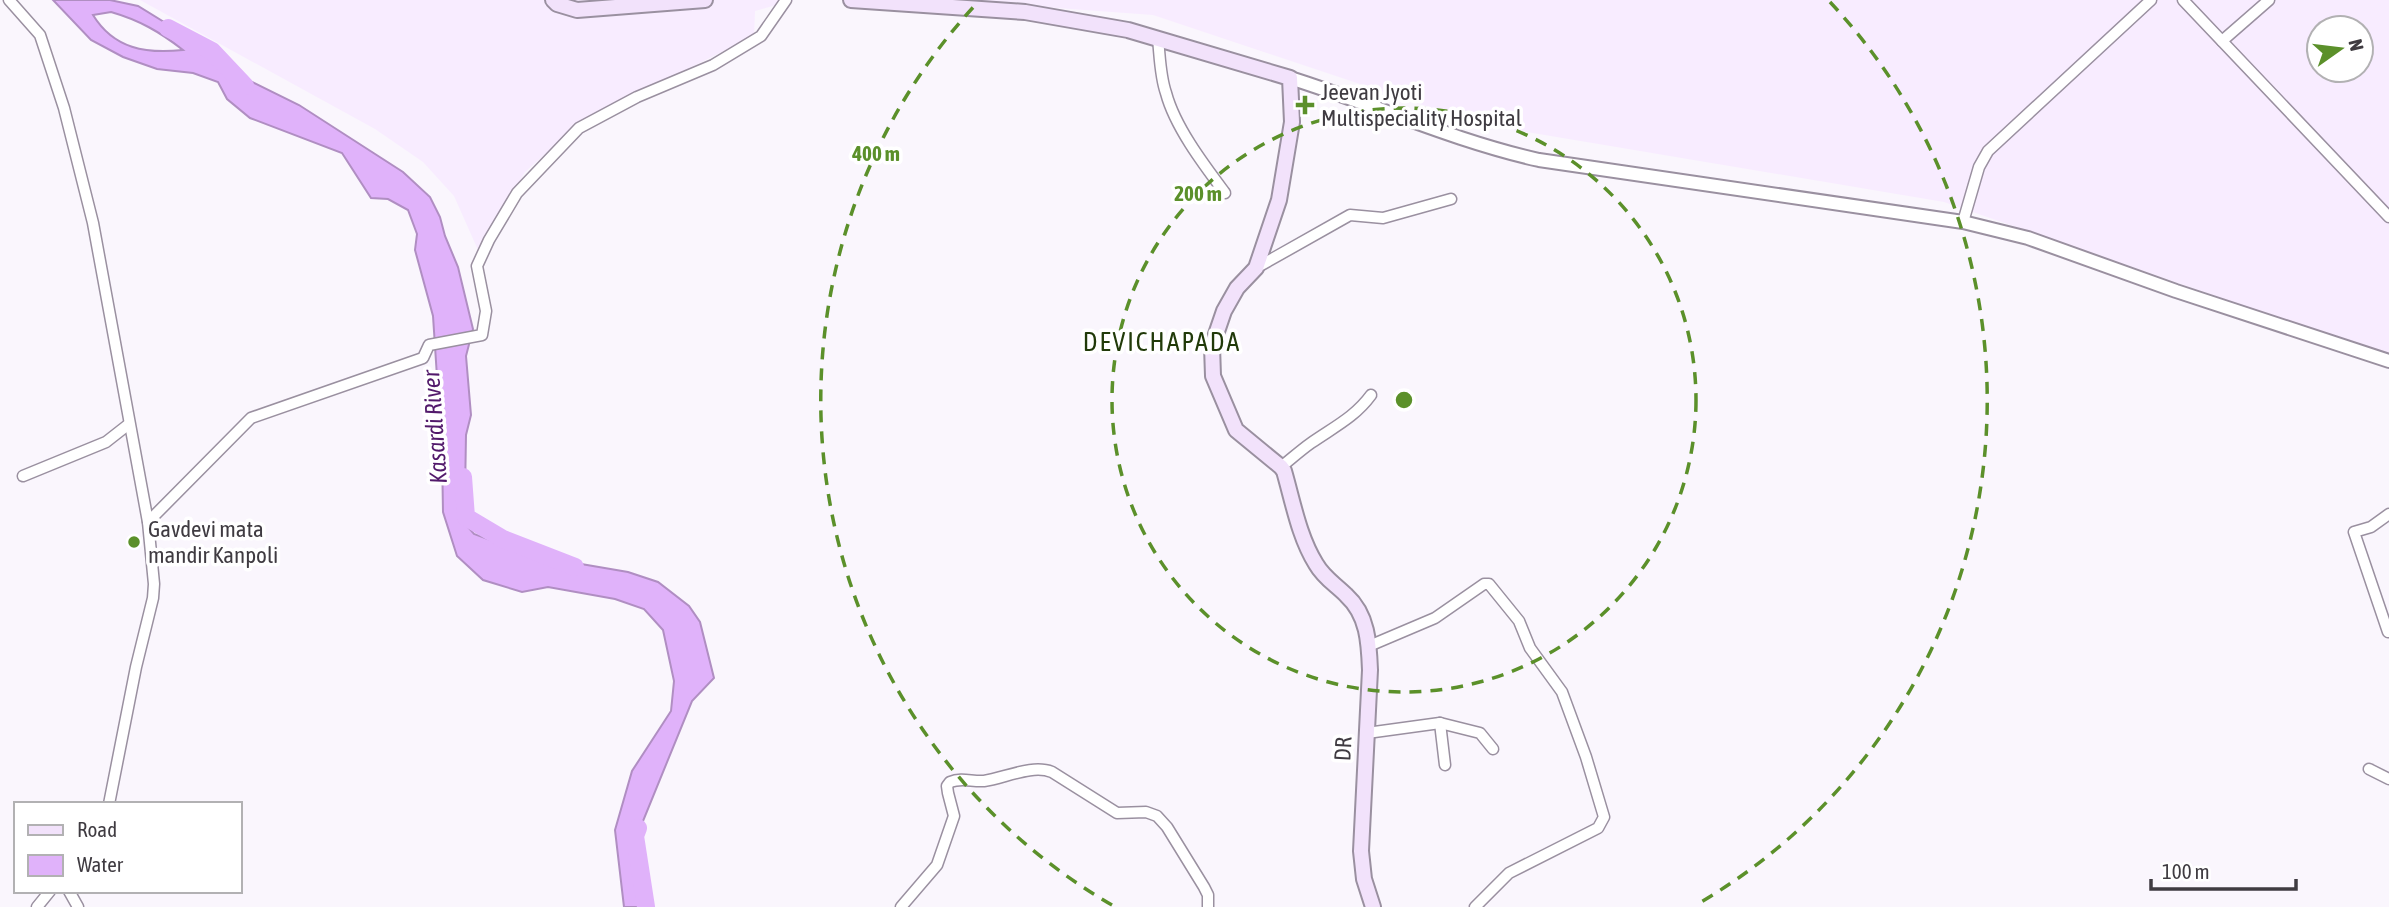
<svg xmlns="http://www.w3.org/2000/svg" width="2389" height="907" viewBox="0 0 2389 907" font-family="'Asap Condensed',sans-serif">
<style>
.built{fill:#f8ecff;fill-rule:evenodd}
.water{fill:#e0b2fa;stroke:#b08ec2;stroke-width:2;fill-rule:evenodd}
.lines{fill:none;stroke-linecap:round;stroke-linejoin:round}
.river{stroke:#e0b2fa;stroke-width:18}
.minor-casing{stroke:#9a90a0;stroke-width:13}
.tertiary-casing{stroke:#9a90a0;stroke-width:16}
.secondary-casing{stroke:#9a90a0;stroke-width:18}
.minor{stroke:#fff;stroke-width:10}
.tertiary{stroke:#fff;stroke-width:12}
.secondary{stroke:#f2e2fb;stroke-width:14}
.ring{fill:none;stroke:#5b902a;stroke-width:3.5;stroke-dasharray:12 9}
.poi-dot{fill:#5b902a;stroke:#fff;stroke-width:2.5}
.labels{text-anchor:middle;stroke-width:7;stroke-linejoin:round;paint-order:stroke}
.poi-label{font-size:23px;fill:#3f3b41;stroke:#fff;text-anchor:start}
.street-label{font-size:23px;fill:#3f3b41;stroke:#fff}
.water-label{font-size:24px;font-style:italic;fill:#52196b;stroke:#fff}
.quarter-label{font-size:26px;letter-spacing:2px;fill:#213a09;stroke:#fff}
.centre{fill:#5b902a;stroke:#fff;stroke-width:3.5}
.ring-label{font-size:21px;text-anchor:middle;font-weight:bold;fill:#5b902a;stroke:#fff;stroke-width:7;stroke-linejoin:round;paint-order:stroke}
</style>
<rect width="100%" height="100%" fill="#faf6fd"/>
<g class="built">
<path d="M 140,0 L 794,0 L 755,11 L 754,36 L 581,122 L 525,172 L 478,250 L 454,196 L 423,162 L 375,129 Z"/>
<path d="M 946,0 L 2389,0 L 2389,356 L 1944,202 L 1480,124 L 1153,15 ZM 2319,28 L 2361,28 L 2361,70 L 2319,70 Z"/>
</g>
<path class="water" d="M 53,0 L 110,0 L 138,6 L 177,30 L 228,70 L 299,105 L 403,172 L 430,197 L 440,217 L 445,236 L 458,267 L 473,329 L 466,356 L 471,415 L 466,435 L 465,494 L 461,519 L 474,534 L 496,542 L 552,559 L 628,572 L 658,582 L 689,606 L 700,622 L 714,678 L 692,701 L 643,821 L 636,855 L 650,907 L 624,907 L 615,830 L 632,771 L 671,711 L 674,681 L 663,630 L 644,609 L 615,599 L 548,587 L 522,592 L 483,580 L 457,556 L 443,512 L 442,453 L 433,316 L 415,250 L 417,234 L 408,210 L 388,199 L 371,198 L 342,153 L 250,118 L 227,99 L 218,82 L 193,73 L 157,69 L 123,57 L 91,40 ZM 111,12 C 139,20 160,32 183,50 C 146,54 114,49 93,15 Z"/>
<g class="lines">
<g class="river">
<path d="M 168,28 L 212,51 L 245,86"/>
<path d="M 463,477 L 466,517 L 503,539 L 575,567"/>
<path d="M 638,828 L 635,836 L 646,907"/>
</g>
<defs>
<g id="minor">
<path d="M 9,0 L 40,35 L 64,108 L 93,223 L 148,522 L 154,584 L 153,598 L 136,667 L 109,804"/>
<path d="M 2183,0 L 2389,217"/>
<path d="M 1158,39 C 1160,57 1160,76 1166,93 C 1175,127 1204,165 1225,193"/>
<path d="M 2222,41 L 2269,0"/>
<path d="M 1963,222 L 1979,167 L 1988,151 L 2151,0"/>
<path d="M 1256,268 L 1350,215 L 1383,218 L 1451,199"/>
<path d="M 1281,467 C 1291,459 1301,450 1311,443 C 1334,427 1355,417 1371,395"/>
<path d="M 23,476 L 106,442 L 129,424"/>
<path d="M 148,522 L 251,418 L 423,358 L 429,345 L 482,335 L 486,311 L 477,266 L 489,240 L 517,193 L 579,128 L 637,97 L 713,65 L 761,36 L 786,0"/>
<path d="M 2388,632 L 2354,532 L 2371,527 L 2389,514"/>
<path d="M 1369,646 L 1435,618 L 1484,584 L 1489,584 L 1519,621 L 1530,648 L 1562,692 L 1586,757 L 1604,817 L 1598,828 L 1509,873 L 1475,907"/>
<path d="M 1440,723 L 1445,765"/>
<path d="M 1367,733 L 1440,723 L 1480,733 L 1493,749"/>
<path d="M 2369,769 L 2389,779"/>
<path d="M 69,891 L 78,907"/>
<path d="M 37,907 L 50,891"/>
<path d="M 901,907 L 937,865 L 954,816 L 948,793 L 947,786 L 950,782 C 962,777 972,782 984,781 C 1005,778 1032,764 1052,772 L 1117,813 L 1146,812 L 1157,816 L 1167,827 L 1204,887 L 1208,895 L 1208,907"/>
</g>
<path id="tertiary" d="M 1290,78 C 1373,104 1454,141 1539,160 L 1963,222 L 2028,238 L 2176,291 L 2389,361"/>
<g id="secondary">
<path d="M 553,0 L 557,4 L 577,10 L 705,0"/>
<path d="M 851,0 L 1025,12 L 1128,30 L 1290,78 L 1292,122 L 1279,200 L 1256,268 L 1237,288 L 1224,311 L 1212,346 L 1213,376 L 1236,430 L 1281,467 L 1284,471 C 1293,502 1299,537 1316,564 C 1324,578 1335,584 1346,595 C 1368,615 1369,643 1370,670 L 1361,851 L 1364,879 L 1373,907"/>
</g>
</defs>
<use href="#minor" class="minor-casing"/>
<use href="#tertiary" class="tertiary-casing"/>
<use href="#secondary" class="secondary-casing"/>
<use href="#minor" class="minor"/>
<use href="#tertiary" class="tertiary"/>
<use href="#secondary" class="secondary"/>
</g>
<g class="ring">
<circle cx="1404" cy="400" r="292"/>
<path d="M1112 905A583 583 0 0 1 978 2M1830 2A583 583 0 0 1 1696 905"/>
</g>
<g class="poi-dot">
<path d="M1301.5 94.5h7v7h7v7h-7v7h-7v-7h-7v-7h7z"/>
<circle cx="134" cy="542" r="7"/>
</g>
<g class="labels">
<g class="poi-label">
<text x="1321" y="100">Jeevan Jyoti<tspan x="1321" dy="26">Multispeciality Hospital</tspan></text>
<text x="148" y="537">Gavdevi mata<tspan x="148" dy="26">mandir Kanpoli</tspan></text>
</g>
<g class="street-label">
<text transform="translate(1343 749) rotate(-87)" y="8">DR</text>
</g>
<g class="water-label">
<text transform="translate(435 427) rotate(-94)" y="8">Kasardi River</text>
</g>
<g class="quarter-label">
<text x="1162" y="351">DEVICHAPADA</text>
</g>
</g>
<circle cx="1404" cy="400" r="10" class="centre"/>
<g class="ring-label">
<text x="876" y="161">400 m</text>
<text x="1198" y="201">200 m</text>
</g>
<rect x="14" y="802" width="228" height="91" fill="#ffffff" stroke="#b2b1b3" stroke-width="2"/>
<rect x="28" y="825" width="35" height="10" fill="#f2e2fb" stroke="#b2b1b3" stroke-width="2"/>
<text x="77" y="837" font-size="21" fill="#3f3b41">Road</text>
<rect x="28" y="855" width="35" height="21" fill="#e0b2fa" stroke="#b2b1b3" stroke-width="2"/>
<text x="77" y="872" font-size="21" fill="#3f3b41">Water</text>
<g transform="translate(2340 49) rotate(76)"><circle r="33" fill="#ffffff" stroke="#b2b1b3" stroke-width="2"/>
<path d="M0-5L12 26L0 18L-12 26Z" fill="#5b902a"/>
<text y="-10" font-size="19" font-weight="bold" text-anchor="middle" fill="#3f3b41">N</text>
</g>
<path d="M2151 879v10h145v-10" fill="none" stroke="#3f3b41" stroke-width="3.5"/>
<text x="2162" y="879" font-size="21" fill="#3f3b41" stroke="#ffffff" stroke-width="5" paint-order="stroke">100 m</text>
</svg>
